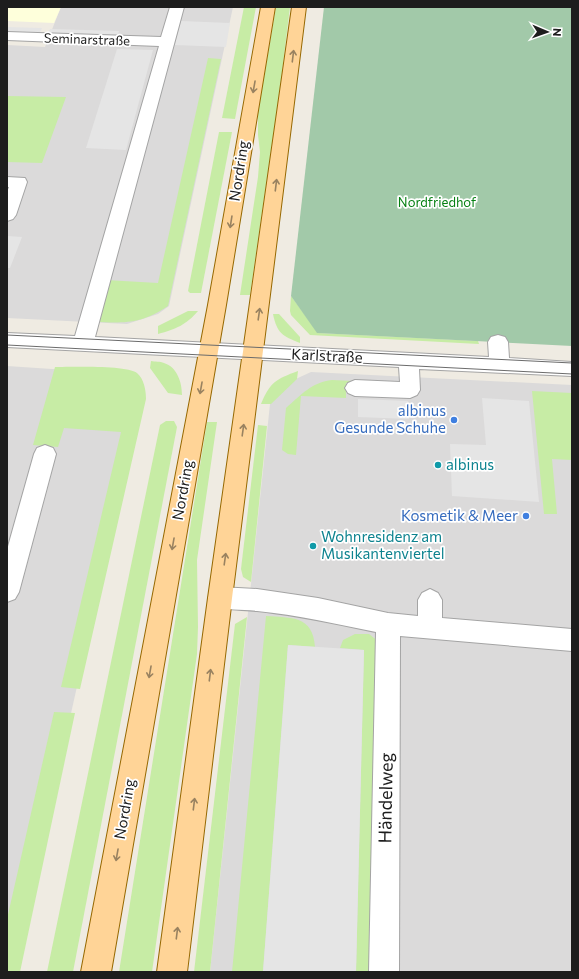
<svg xmlns="http://www.w3.org/2000/svg" width="579" height="979" viewBox="0 0 579 979" font-family="Commissioner,sans-serif">
<style>
.residential{fill:#dbdada}
.education{fill:#feffdb}
.grass{fill:#c7eca5}
.cemetery{fill:#a2c9a9}
.parking{fill:#e5e5e5}
.lines{fill:none;stroke-linecap:round;stroke-linejoin:round}
.minor-casing{stroke:#a4a4a4;stroke-width:2}
.major-casing{stroke:#966800;stroke-width:2}
.minor{fill:#fff;fill-rule:evenodd}
.major{fill:#ffd497;fill-rule:evenodd}
.tram{stroke:#6b6b6b;stroke-width:1}
.oneway{stroke:#998260}
.shop-dot{fill:#3f7fe0;stroke:#fff;stroke-width:1.5}
.culture-dot{fill:#0f9aa8;stroke:#fff;stroke-width:1.5}
.labels{text-anchor:middle;stroke-width:3.5;stroke-linejoin:round;paint-order:stroke}
.far-street-label{font-size:13px;fill:#1d1d1d;stroke:#fff}
.far-park-label{font-size:13px;fill:#068013;stroke:#fff}
.street-label{font-size:15px;fill:#1d1d1d;stroke:#fff}
.shop-label{font-size:15px;fill:#366cbe;stroke:#fff;text-anchor:end}
.culture-label{font-size:15px;fill:#0d838f;stroke:#fff;text-anchor:start}
.near-street-label{font-size:18px;fill:#1d1d1d;stroke:#fff}
</style>
<rect width="100%" height="100%" fill="#efebe2"/>
<g class="residential">
<path d="M 61,7 L 233,7 L 169,306 L 158,314 L 127,324 L 7,318 L 7,45 L 45,47 Z"/>
<path d="M 7,366 L 127,374 L 139,410 L 13,972 L 7,972 Z"/>
<path d="M 311,372 L 572,385 L 572,972 L 210,972 L 270,404 L 287,383 Z"/>
</g>
<path class="education" d="M 7,7 L 61,7 L 54,23 L 7,21 Z"/>
<g class="grass">
<path d="M 244,7 L 256,7 L 235,119 L 222,118 Z"/>
<path d="M 276,7 L 290,7 L 280,88 L 250,295 L 240,295 L 258,177 L 260,152 L 258,135 L 258,112 Z"/>
<path d="M 208,58 L 221,59 L 168,306 C 141,324 126,323 95,322 L 106,280 L 158,283 Z"/>
<path d="M 7,96 L 66,97 L 42,163 L 7,162 Z"/>
<path d="M 219,132 L 232,132 L 201,293 L 190,293 L 188,291 Z"/>
<path d="M 291,296 L 318,333 L 478,341 L 479,344 L 310,335 L 291,315 L 290,311 Z"/>
<path d="M 188,311 L 198,311 C 186,325 176,329 158,334 L 158,326 Z"/>
<path d="M 273,314 L 279,314 L 300,337 L 300,343 C 282,336 277,333 273,314 Z"/>
<path d="M 151,361 C 155,362 160,361 164,363 C 177,367 182,382 182,395 L 168,393 L 150,368 Z"/>
<path d="M 55,367 C 70,367 127,365 137,373 C 144,379 146,390 146,399 L 80,689 L 61,687 L 121,432 L 64,428 L 58,447 L 33,445 Z"/>
<path d="M 298,371 L 297,379 L 271,404 L 261,404 C 270,382 276,379 298,371 Z"/>
<path d="M 332,380 L 397,383 L 397,385 L 346,383 L 346,398 L 301,396 L 296,455 L 288,454 L 282,450 L 286,408 C 301,395 312,382 332,380 Z"/>
<path d="M 532,391 L 572,393 L 572,460 L 552,459 L 557,514 L 544,514 Z"/>
<path d="M 166,421 L 174,421 L 177,427 L 73,972 L 47,972 L 160,425 Z"/>
<path d="M 207,422 L 217,422 L 197,560 L 198,627 L 197,654 L 152,972 L 119,972 Z"/>
<path d="M 258,425 L 267,426 L 251,582 L 243,577 L 241,569 Z"/>
<path d="M 266,616 C 291,618 313,615 315,647 L 288,645 L 263,972 L 232,972 Z"/>
<path d="M 247,617 L 210,972 L 194,972 L 235,624 Z"/>
<path d="M 355,634 L 369,634 L 379,642 L 372,972 L 356,972 L 364,650 L 340,648 L 343,640 Z"/>
<path d="M 54,712 L 75,713 L 20,972 L 7,972 L 7,919 Z"/>
</g>
<path class="cemetery" d="M 324,7 L 572,7 L 572,346 L 317,333 L 291,296 Z"/>
<g class="parking">
<path d="M 181,21 L 230,23 L 226,47 L 175,45 Z"/>
<path d="M 7,27 L 42,28 L 39,35 L 7,34 Z"/>
<path d="M 50,29 L 119,31 L 117,38 L 47,35 Z"/>
<path d="M 117,49 L 153,50 L 126,150 L 86,148 Z"/>
<path d="M 7,236 L 22,237 L 10,268 L 7,268 Z"/>
<path d="M 482,398 L 529,401 L 539,502 L 452,496 L 450,444 L 486,445 Z"/>
<path d="M 358,399 L 408,401 L 409,419 L 358,417 Z"/>
<path d="M 288,645 L 364,650 L 356,972 L 263,972 Z"/>
</g>
<g class="lines">
<defs>
<g id="minor">
<path d="M 170,7 L 184,7 L 95,337 L 489,357 L 488,342 L 491,337 L 498,335 L 505,337 L 508,342 L 509,358 L 572,362 L 572,376 L 419,369 L 420,390 L 417,395 L 410,398 L 355,396 L 348,393 L 345,388 L 348,383 L 355,380 L 400,382 L 399,367 L 7,347 L 7,333 L 75,336 L 159,46 L 7,40 L 7,32 L 161,37 Z"/>
<path d="M 7,177 L 25,178 L 27,182 L 16,215 L 13,219 L 7,221 L 7,192 L 9,187 L 7,187 Z"/>
<path d="M 45,445 L 53,448 L 56,454 L 19,592 L 15,599 L 7,602 L 7,550 L 34,454 L 37,448 Z"/>
<path d="M 220,587 L 257,589 L 318,598 L 388,613 L 418,616 L 418,600 L 422,593 L 430,589 L 438,593 L 442,600 L 442,618 L 572,629 L 572,651 L 400,636 L 399,972 L 369,972 L 376,632 C 337,624 297,615 257,611 C 242,609 226,611 212,605 L 208,598 L 212,591 Z"/>
</g>
<g id="major">
<path d="M 261,7 L 275,7 L 226,305 L 111,972 L 81,972 L 208,305 Z"/>
<path d="M 292,7 L 306,7 L 232,598 L 187,972 L 157,972 L 208,598 Z"/>
</g>
</defs>
<use href="#minor" class="minor-casing"/>
<use href="#major" class="major-casing"/>
<use href="#minor" class="minor"/>
<use href="#major" class="major"/>
<g class="tram">
<path d="M 7,335 L 572,363"/>
<path d="M 7,345 L 572,374"/>
</g>
</g>
<defs><path id="oneway-shaft" d="M-6 0H5M1.5-3L5.5 0L1.5 3" fill="none" stroke-width="1.6" stroke-linecap="round" stroke-linejoin="round"/></defs>
<g class="oneway">
<use href="#oneway-shaft" transform="translate(293 56) rotate(-83)"/>
<use href="#oneway-shaft" transform="translate(254 87) rotate(100)"/>
<use href="#oneway-shaft" transform="translate(276 185) rotate(-83)"/>
<use href="#oneway-shaft" transform="translate(231 222) rotate(99)"/>
<use href="#oneway-shaft" transform="translate(259 314) rotate(-82)"/>
<use href="#oneway-shaft" transform="translate(201 388) rotate(100)"/>
<use href="#oneway-shaft" transform="translate(243 430) rotate(-82)"/>
<use href="#oneway-shaft" transform="translate(173 544) rotate(100)"/>
<use href="#oneway-shaft" transform="translate(225 559) rotate(-82)"/>
<use href="#oneway-shaft" transform="translate(150 672) rotate(100)"/>
<use href="#oneway-shaft" transform="translate(210 675) rotate(-83)"/>
<use href="#oneway-shaft" transform="translate(194 804) rotate(-83)"/>
<use href="#oneway-shaft" transform="translate(117 855) rotate(100)"/>
<use href="#oneway-shaft" transform="translate(177 933) rotate(-83)"/>
</g>
<g class="shop-dot">
<circle cx="454" cy="420" r="4"/>
<circle cx="526" cy="516" r="4"/>
</g>
<g class="culture-dot">
<circle cx="438" cy="465" r="4"/>
<circle cx="313" cy="546" r="4"/>
</g>
<g class="labels">
<g class="far-street-label">
<text transform="translate(87 39) rotate(2)" y="5">Seminarstraße</text>
</g>
<g class="far-park-label">
<text x="437" y="207">Nordfriedhof</text>
</g>
<g class="street-label">
<text transform="translate(239 171) rotate(-81)" y="5">Nordring</text>
<text transform="translate(327 356) rotate(3)" y="5">Karlstraße</text>
<text transform="translate(183 490) rotate(-80)" y="5">Nordring</text>
<text transform="translate(125 809) rotate(-80)" y="5">Nordring</text>
</g>
<g class="shop-label">
<text x="446" y="416">albinus<tspan x="446" dy="17">Gesunde Schuhe</tspan></text>
<text x="518" y="521">Kosmetik &amp; Meer</text>
</g>
<g class="culture-label">
<text x="446" y="470">albinus</text>
<text x="321" y="542">Wohnresidenz am<tspan x="321" dy="17">Musikantenviertel</tspan></text>
</g>
<g class="near-street-label">
<text transform="translate(386 798) rotate(-89)" y="6">Händelweg</text>
</g>
</g>
<rect width="579" height="979" fill="none" stroke="#1d1d1d" stroke-width="16"/>
<g transform="translate(547 32) rotate(92)" stroke="#ffffff" stroke-width="3" paint-order="stroke">
<path d="M0-3L7 15L0 10L-7 15Z" fill="#1d1d1d"/>
<text y="-6" font-size="11" font-weight="bold" text-anchor="middle" fill="#1d1d1d">N</text>
</g>
</svg>
